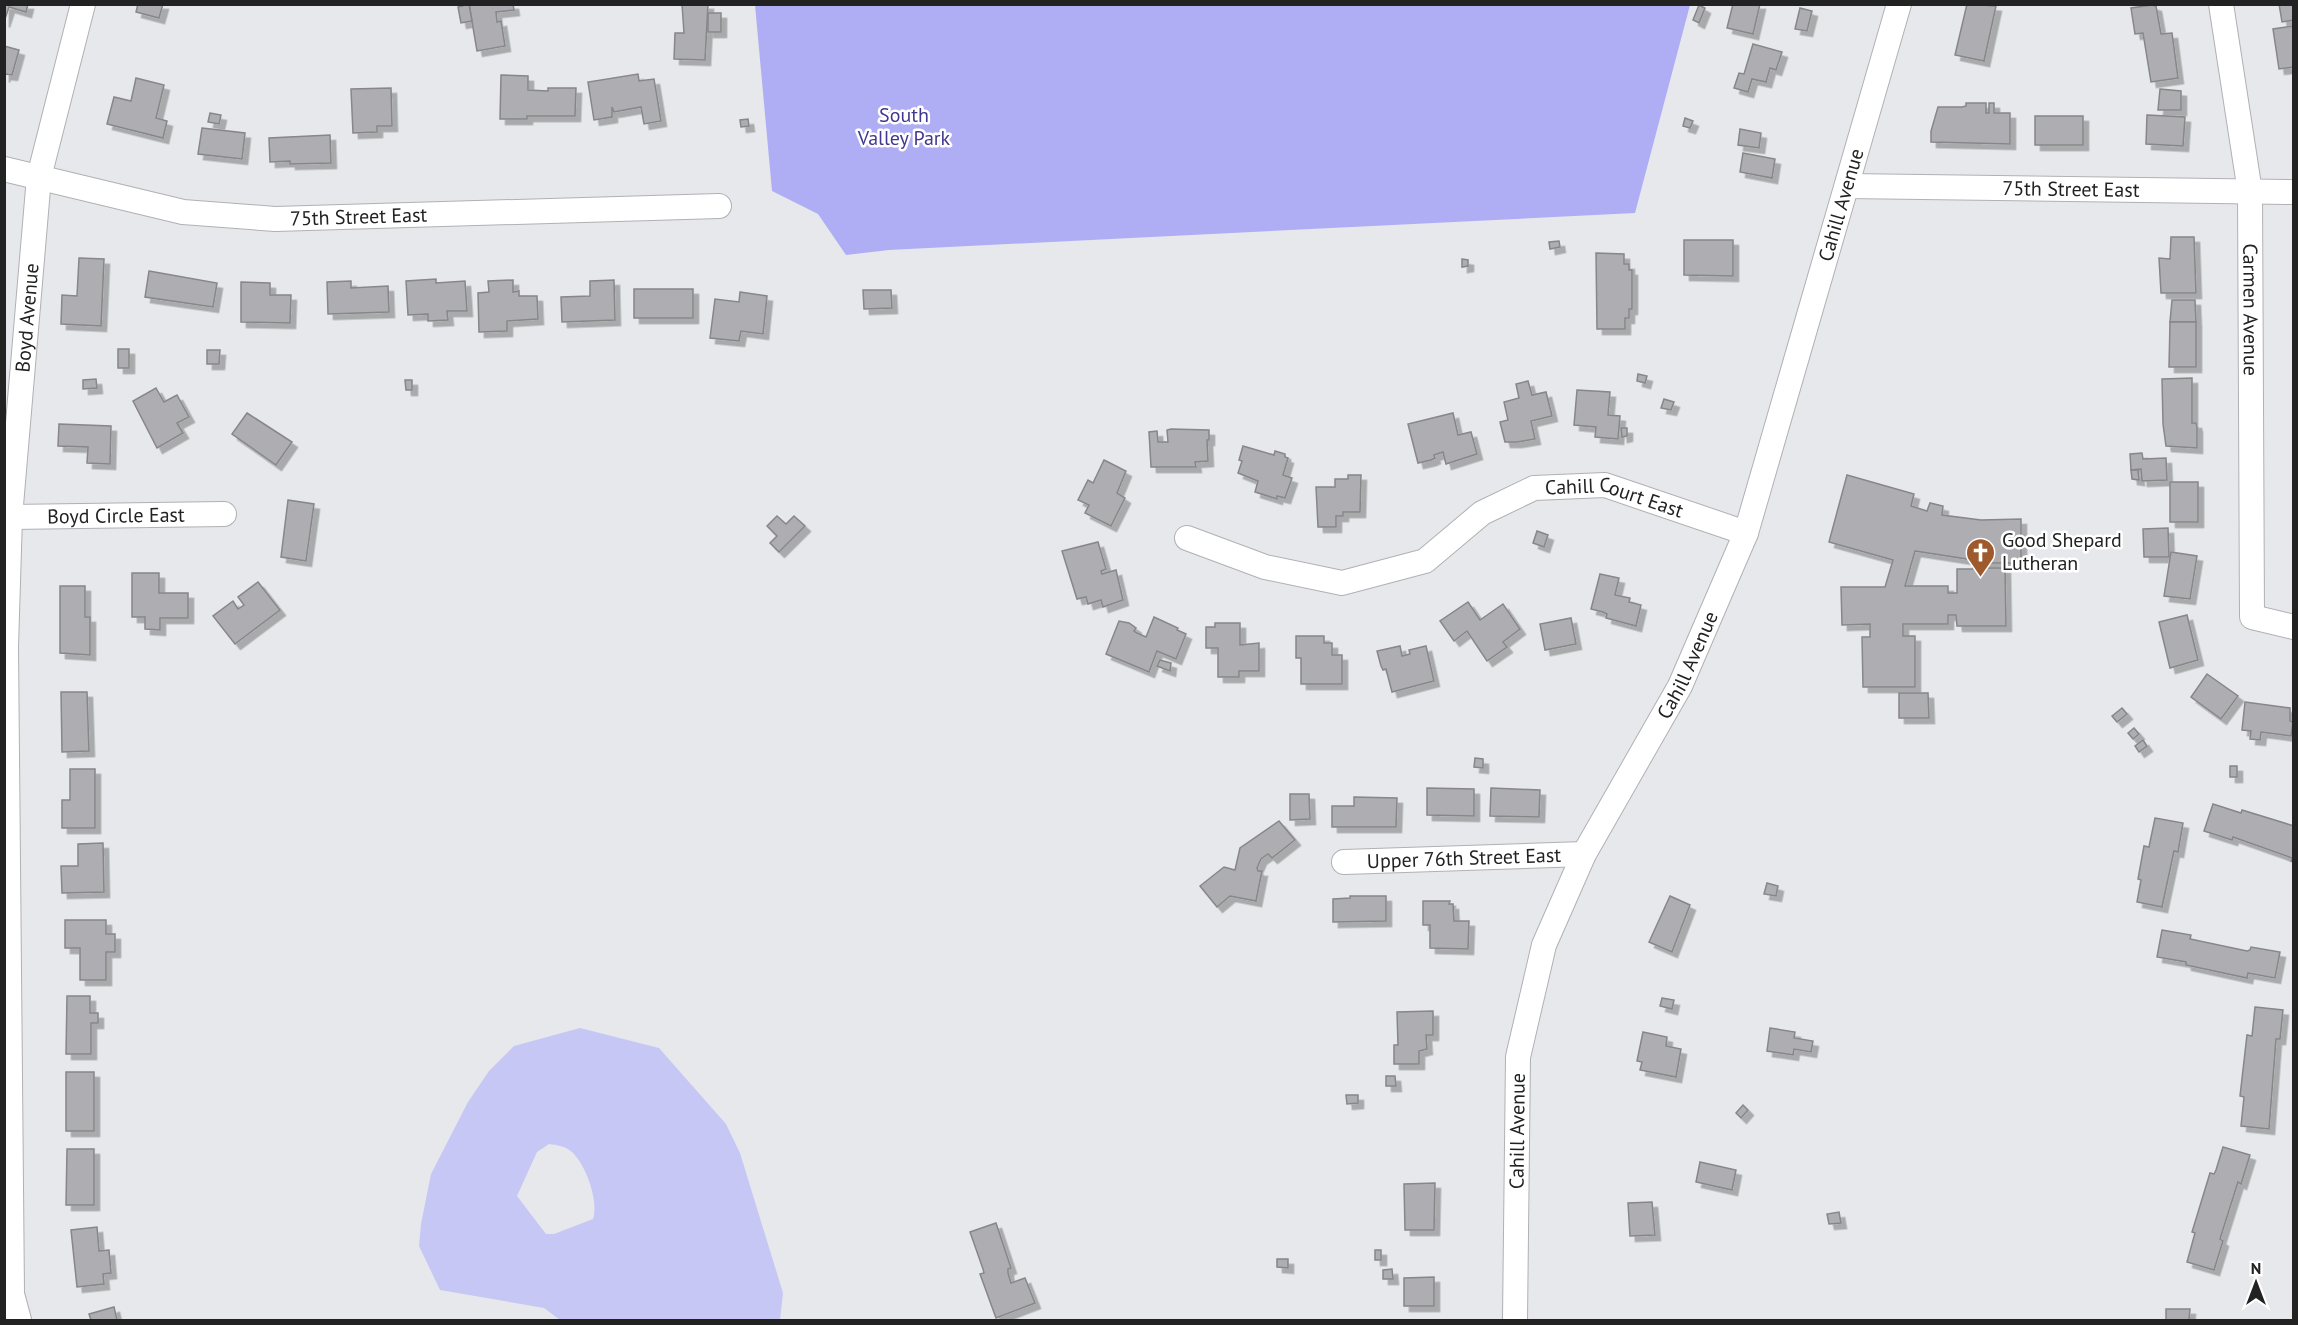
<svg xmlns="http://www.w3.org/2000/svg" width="2298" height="1325" viewBox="0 0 2298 1325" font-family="'PT Sans',sans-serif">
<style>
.green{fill:#afaef5}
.water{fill:#c6c7f5;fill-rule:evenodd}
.building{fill:#aeaeb2;stroke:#87878a;stroke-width:1.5;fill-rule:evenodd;filter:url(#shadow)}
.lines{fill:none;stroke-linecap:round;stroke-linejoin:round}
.minor-casing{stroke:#b0b1b4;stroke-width:26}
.minor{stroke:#fff;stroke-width:24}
.labels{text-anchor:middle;stroke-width:5;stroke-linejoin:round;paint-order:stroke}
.park-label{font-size:20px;fill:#42378e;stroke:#fff}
.street-label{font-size:20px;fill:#222223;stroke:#fff}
.poi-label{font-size:20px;fill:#222223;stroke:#fff;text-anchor:start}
</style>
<defs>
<filter id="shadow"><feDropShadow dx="5.5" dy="5.5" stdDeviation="0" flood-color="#0004"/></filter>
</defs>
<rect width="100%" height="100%" fill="#e7e8eb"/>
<path class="green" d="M 755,5 L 755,4 L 1690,5 L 1635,213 L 889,250 L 846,255 L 818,214 L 772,191 Z"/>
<path class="water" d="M 580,1028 L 659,1048 L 726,1124 L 740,1153 L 783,1293 L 780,1320 L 560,1320 L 544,1308 L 440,1290 L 419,1246 L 421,1224 L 431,1174 L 468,1102 L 489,1071 L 514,1046 ZM 549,1144 C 557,1145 565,1146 572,1152 C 586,1165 599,1201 593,1219 L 554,1234 L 546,1234 L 517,1196 L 537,1152 Z"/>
<g class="building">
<path d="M 4,4 L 28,4 L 26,12 L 9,7 L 4,22 Z"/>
<path d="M 138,4 L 163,4 L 159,18 L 136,12 Z"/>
<path d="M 469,4 L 513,4 L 514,10 L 496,12 L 497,22 L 501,21 L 505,46 L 477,51 Z"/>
<path d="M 469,4 L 472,21 L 461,23 L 458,7 Z"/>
<path d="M 682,4 L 708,4 L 705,60 L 674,59 L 675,33 L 684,33 Z"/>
<path d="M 1733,4 L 1760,4 L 1753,34 L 1727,28 Z"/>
<path d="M 1967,4 L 1996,6 L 1984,61 L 1955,55 Z"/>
<path d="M 2279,4 L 2294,4 L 2294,20 L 2282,22 Z"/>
<path d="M 1699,5 L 1705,8 L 1699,23 L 1693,20 Z"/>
<path d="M 2152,5 L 2156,6 L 2161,34 L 2172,33 L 2178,78 L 2151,82 L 2143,33 L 2135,34 L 2131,8 Z"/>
<path d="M 1800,8 L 1812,11 L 1807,31 L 1795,29 Z"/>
<rect x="708" y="13" width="13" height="19"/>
<path d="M 2293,26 L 2294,67 L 2279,69 L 2273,29 Z"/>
<path d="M 1753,44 L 1782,52 L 1776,70 L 1770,68 L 1766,82 L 1752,79 L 1748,92 L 1734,88 L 1739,73 L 1744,74 Z"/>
<path d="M 4,46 L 19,50 L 12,75 L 5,74 L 4,77 Z"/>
<path d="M 638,74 L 639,81 L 654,79 L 661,121 L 644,124 L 641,107 L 614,112 L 612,107 L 612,117 L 594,120 L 588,82 Z"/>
<path d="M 501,75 L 528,76 L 528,90 L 548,91 L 548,88 L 576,88 L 575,116 L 527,116 L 527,119 L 500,119 Z"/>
<path d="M 136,78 L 164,85 L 156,118 L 167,121 L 163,138 L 107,124 L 114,97 L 131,101 Z"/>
<path d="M 391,88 L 392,126 L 377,126 L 377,132 L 353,133 L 351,89 Z"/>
<path d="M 2160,89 L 2181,91 L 2181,110 L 2158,110 Z"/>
<path d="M 1966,103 L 1986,103 L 1986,113 L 1989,113 L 1989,103 L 1994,103 L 1994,113 L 2010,113 L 2010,144 L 1931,142 L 1931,131 L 1938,107 L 1962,107 L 1966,106 Z"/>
<path d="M 210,113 L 221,115 L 219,124 L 208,122 Z"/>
<path d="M 2147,115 L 2185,117 L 2183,146 L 2146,144 Z"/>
<rect x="2035" y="116" width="48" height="29"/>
<path d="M 1685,118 L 1693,121 L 1690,128 L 1683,126 Z"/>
<path d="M 748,119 L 749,126 L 741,127 L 740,120 Z"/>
<path d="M 202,128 L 245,133 L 242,159 L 198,154 Z"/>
<path d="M 1740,129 L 1761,133 L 1759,148 L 1738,145 Z"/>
<path d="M 330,135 L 331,163 L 290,164 L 290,161 L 270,162 L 269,138 Z"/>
<path d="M 1743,153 L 1775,159 L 1772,178 L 1740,172 Z"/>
<path d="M 2171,237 L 2194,237 L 2196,293 L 2161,293 L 2159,258 L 2170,259 Z"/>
<path d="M 1684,240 L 1733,240 L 1733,276 L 1684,275 Z"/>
<path d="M 1559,241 L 1560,247 L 1550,249 L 1549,242 Z"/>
<path d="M 1596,253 L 1624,254 L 1624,264 L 1629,264 L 1629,270 L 1632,270 L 1632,309 L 1629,309 L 1629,318 L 1625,318 L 1625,329 L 1597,329 Z"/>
<path d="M 79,258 L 104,259 L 101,326 L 61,324 L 62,295 L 77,296 Z"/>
<path d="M 1462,259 L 1468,260 L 1468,266 L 1462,267 Z"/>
<path d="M 149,271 L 217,283 L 213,307 L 145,297 Z"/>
<path d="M 436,279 L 436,283 L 465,281 L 467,311 L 447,311 L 448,320 L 428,321 L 428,314 L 408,315 L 406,281 Z"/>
<path d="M 513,280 L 513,292 L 519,291 L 519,296 L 537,296 L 538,319 L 507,321 L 507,331 L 479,332 L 478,293 L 489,292 L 488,281 Z"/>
<path d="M 614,280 L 615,320 L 562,322 L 561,297 L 590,296 L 590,281 Z"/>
<path d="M 351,281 L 351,288 L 388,286 L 389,312 L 328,314 L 327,282 Z"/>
<path d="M 241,282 L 270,283 L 270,295 L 291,295 L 290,323 L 241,322 Z"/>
<rect x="634" y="289" width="59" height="29"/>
<path d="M 863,290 L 891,290 L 892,308 L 864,309 Z"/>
<path d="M 740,292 L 767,296 L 763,334 L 741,331 L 739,341 L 710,338 L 715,299 L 739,302 Z"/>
<path d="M 2172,300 L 2195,300 L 2196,322 L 2170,322 Z"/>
<path d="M 2170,322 L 2196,322 L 2196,367 L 2169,367 Z"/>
<rect x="118" y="349" width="11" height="19"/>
<path d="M 207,350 L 220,350 L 219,364 L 207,364 Z"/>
<path d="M 1638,374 L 1647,376 L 1645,383 L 1637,381 Z"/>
<path d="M 2192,378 L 2192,423 L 2196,423 L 2197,427 L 2197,448 L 2166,446 L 2163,424 L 2162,379 Z"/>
<path d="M 96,379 L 97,388 L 83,389 L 83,380 Z"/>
<path d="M 405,380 L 412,380 L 412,390 L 406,390 Z"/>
<path d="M 1528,381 L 1532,395 L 1546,392 L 1552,416 L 1531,421 L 1535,439 L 1517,442 L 1505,442 L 1500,422 L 1508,420 L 1504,402 L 1519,398 L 1516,384 Z"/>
<path d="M 156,388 L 164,402 L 177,395 L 189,417 L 177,423 L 183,433 L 157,448 L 133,401 Z"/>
<path d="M 1577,390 L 1610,392 L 1608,415 L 1620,416 L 1618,439 L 1595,437 L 1596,427 L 1574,425 Z"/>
<path d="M 1664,399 L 1674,402 L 1671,410 L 1661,408 Z"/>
<path d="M 247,413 L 292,442 L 276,465 L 232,434 Z"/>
<path d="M 1453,413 L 1458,435 L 1471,432 L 1477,454 L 1446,464 L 1443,452 L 1434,455 L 1435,458 L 1431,460 L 1418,463 L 1408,424 Z"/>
<path d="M 59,424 L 111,426 L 110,464 L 87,463 L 88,447 L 58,446 Z"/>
<path d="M 1621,428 L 1627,428 L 1627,436 L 1622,437 Z"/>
<path d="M 1171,429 L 1209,430 L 1209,440 L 1207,440 L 1208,461 L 1195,462 L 1196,467 L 1151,467 L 1149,432 L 1157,431 L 1158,442 L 1168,442 L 1167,430 Z"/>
<path d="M 1243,446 L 1274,455 L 1275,451 L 1285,454 L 1285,457 L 1288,458 L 1283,475 L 1292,478 L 1285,498 L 1277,496 L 1277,499 L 1255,492 L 1258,481 L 1238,473 L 1242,461 L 1239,460 Z"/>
<path d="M 2142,453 L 2143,459 L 2166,458 L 2167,480 L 2142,481 L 2141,469 L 2131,470 L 2130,454 Z"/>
<path d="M 1104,460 L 1126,471 L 1117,493 L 1125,498 L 1111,526 L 1085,513 L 1089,505 L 1078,500 L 1088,480 L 1093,483 Z"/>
<path d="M 2131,470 L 2138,470 L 2139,480 L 2132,479 Z"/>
<path d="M 1348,475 L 1361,475 L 1360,512 L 1343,512 L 1343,516 L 1336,516 L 1336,527 L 1318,527 L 1316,487 L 1335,487 L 1335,479 L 1348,479 Z"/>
<path d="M 1847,475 L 1914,494 L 1911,506 L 1927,511 L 1930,503 L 1943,506 L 1942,515 L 1981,520 L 2021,519 L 2021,563 L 1988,563 L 1988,568 L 2005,568 L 2006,626 L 1957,626 L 1956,615 L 1948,615 L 1948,624 L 1903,624 L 1903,636 L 1915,636 L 1915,687 L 1863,687 L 1862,637 L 1870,637 L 1870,624 L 1842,625 L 1841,587 L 1885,587 L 1893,560 L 1829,542 ZM 1915,551 L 1973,560 L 1973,569 L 1957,569 L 1957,593 L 1948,593 L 1948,586 L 1905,586 Z"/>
<rect x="2170" y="482" width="28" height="40"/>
<path d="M 288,500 L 314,504 L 306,561 L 281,557 Z"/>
<path d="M 777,516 L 786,524 L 794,516 L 805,526 L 779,552 L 770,543 L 777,536 L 767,526 Z"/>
<path d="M 2168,528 L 2169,557 L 2144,557 L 2143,529 Z"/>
<path d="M 1537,531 L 1548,535 L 1544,547 L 1533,543 Z"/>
<path d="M 1098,542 L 1106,569 L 1101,571 L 1102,574 L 1116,570 L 1123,600 L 1103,607 L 1101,600 L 1088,604 L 1086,597 L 1077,599 L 1062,551 Z"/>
<path d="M 2171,552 L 2197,556 L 2190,599 L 2164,596 Z"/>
<path d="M 132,573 L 159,573 L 159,593 L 188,593 L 188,618 L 160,618 L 160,630 L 145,629 L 145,617 L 132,617 Z"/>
<path d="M 1600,574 L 1619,578 L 1615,595 L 1630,598 L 1629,602 L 1641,605 L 1636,626 L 1606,618 L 1607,614 L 1603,612 L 1591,609 Z"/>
<path d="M 258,582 L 280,610 L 235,644 L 213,616 L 233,601 L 238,609 L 244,605 L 238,597 Z"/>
<path d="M 60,586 L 85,586 L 85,617 L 90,617 L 90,655 L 60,653 Z"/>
<path d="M 1468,602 L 1480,620 L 1503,604 L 1520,629 L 1503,642 L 1507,647 L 1487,661 L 1467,631 L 1454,641 L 1440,621 Z"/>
<path d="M 2187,615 L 2198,660 L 2170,668 L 2159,622 Z"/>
<path d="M 1154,617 L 1178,628 L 1177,630 L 1186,634 L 1176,659 L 1157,651 L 1149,672 L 1106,654 L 1119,621 L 1129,623 L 1136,628 L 1134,631 L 1137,633 L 1146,637 Z"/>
<path d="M 1571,618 L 1576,644 L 1545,650 L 1540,624 Z"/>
<path d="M 1215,623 L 1240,623 L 1240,645 L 1259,643 L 1259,671 L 1239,671 L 1239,677 L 1218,677 L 1218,648 L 1206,648 L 1206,627 L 1215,627 Z"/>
<path d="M 1296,636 L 1324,636 L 1324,643 L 1332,643 L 1332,655 L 1342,655 L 1342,684 L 1301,684 L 1301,658 L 1296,658 Z"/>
<path d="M 1400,646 L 1402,656 L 1410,654 L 1409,650 L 1426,646 L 1434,681 L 1392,692 L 1386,669 L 1383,670 L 1381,666 L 1377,651 Z"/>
<path d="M 1160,660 L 1171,663 L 1170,671 L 1157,666 Z"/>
<path d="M 2207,674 L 2238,696 L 2221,719 L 2191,697 Z"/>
<path d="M 61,692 L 87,692 L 89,751 L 62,752 Z"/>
<path d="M 1899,693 L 1928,693 L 1929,718 L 1899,718 Z"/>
<path d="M 2245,702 L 2290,708 L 2290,721 L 2293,722 L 2291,736 L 2261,732 L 2260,740 L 2250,739 L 2251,731 L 2242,730 Z"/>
<path d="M 2122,708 L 2127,714 L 2117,722 L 2112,716 Z"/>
<path d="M 2134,728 L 2139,734 L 2133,739 L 2128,733 Z"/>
<path d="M 2143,740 L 2147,746 L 2139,752 L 2135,746 Z"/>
<path d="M 1475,758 L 1483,759 L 1483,768 L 1474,767 Z"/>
<rect x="2230" y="766" width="7" height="11"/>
<path d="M 70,769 L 95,769 L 95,828 L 62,828 L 62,800 L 70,800 Z"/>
<path d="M 1427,788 L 1474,789 L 1474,816 L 1427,815 Z"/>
<path d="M 1491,788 L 1540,790 L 1539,817 L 1490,816 Z"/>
<path d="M 1290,794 L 1309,794 L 1310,819 L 1290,820 Z"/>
<path d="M 1354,797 L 1397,798 L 1396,827 L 1332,827 L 1332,806 L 1354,806 Z"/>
<path d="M 2213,804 L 2241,813 L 2242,810 L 2294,826 L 2294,862 L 2291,861 L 2292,858 L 2233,837 L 2232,840 L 2204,831 Z"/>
<path d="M 2155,818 L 2183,823 L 2178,852 L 2174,851 L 2162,907 L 2137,902 L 2141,880 L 2138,879 L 2144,846 L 2149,847 Z"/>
<path d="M 1279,821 L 1295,840 L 1272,858 L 1268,854 L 1261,859 L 1257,868 L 1258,871 L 1262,871 L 1256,901 L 1230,896 L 1217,907 L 1200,886 L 1224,867 L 1235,870 L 1240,848 Z"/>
<path d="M 103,843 L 104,892 L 62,893 L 61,866 L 78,866 L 78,844 Z"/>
<path d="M 1767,883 L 1778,886 L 1776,896 L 1764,894 Z"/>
<path d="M 1350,896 L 1386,896 L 1386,921 L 1333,922 L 1333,899 L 1350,898 Z"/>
<path d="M 1670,896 L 1690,905 L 1672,952 L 1649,942 Z"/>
<path d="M 1423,901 L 1450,901 L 1449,904 L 1453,904 L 1454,921 L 1469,921 L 1468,949 L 1430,948 L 1430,925 L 1423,925 Z"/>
<path d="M 65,920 L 106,920 L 106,934 L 115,934 L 115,952 L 106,952 L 106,980 L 80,980 L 80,948 L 65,948 Z"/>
<path d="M 2162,930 L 2191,935 L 2190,939 L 2247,951 L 2250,950 L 2251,947 L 2280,952 L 2275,978 L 2248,973 L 2247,978 L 2186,965 L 2186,962 L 2157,957 Z"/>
<path d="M 67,996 L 90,996 L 90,1013 L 98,1013 L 98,1023 L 91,1023 L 91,1054 L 66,1054 Z"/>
<path d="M 1662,998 L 1674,1000 L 1672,1009 L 1660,1006 Z"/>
<path d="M 2255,1007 L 2283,1010 L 2280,1039 L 2276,1039 L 2269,1129 L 2241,1126 L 2244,1097 L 2240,1096 L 2247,1035 L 2252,1036 Z"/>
<path d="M 1433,1011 L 1433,1035 L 1426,1035 L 1427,1049 L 1419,1051 L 1419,1064 L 1394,1064 L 1394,1045 L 1398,1045 L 1397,1012 Z"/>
<path d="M 1770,1028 L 1795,1032 L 1794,1038 L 1813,1041 L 1811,1052 L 1794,1049 L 1793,1055 L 1767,1051 Z"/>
<path d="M 1643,1032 L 1667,1037 L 1666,1046 L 1681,1049 L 1676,1077 L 1640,1070 L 1642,1062 L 1637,1061 Z"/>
<rect x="66" y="1072" width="28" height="59"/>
<path d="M 1386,1076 L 1395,1076 L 1396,1086 L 1386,1086 Z"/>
<path d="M 1346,1095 L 1358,1095 L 1358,1103 L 1347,1104 Z"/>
<path d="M 1743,1105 L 1748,1110 L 1741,1118 L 1736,1113 Z"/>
<path d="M 2223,1147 L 2250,1155 L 2241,1184 L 2238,1182 L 2220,1239 L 2223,1241 L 2214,1270 L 2187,1262 L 2195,1233 L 2192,1232 L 2210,1173 L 2214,1174 L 2216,1170 Z"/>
<path d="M 67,1149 L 94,1149 L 94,1205 L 66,1205 Z"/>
<path d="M 1700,1162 L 1736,1170 L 1732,1190 L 1696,1182 Z"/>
<path d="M 1435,1183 L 1434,1230 L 1405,1230 L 1404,1184 Z"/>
<path d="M 1652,1202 L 1655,1235 L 1630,1236 L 1628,1203 Z"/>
<path d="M 1839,1212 L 1841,1223 L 1829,1224 L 1827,1214 Z"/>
<path d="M 996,1223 L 1011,1268 L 1008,1269 L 1008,1273 L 1011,1283 L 1025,1278 L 1035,1303 L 996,1318 L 980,1274 L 984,1273 L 983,1269 L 970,1232 Z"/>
<path d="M 97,1227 L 99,1251 L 109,1250 L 111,1273 L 103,1274 L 104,1284 L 77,1287 L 71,1230 Z"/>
<rect x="1375" y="1250" width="6" height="10"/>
<path d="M 1277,1259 L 1288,1259 L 1288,1268 L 1277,1267 Z"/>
<path d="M 1392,1269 L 1393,1279 L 1383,1279 L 1383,1270 Z"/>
<path d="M 1434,1277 L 1434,1306 L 1404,1306 L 1404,1278 Z"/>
<path d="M 114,1307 L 117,1320 L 91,1320 L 89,1314 Z"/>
<path d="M 2166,1309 L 2190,1309 L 2189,1320 L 2166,1320 Z"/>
</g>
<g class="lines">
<defs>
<g id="minor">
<path id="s1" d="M 2221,4 L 2250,192 L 2252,617 L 2294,627"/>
<path id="s2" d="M 4,169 L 183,212 L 275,219 L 719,206"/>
<path id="s3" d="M 1847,186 L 2294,192"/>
<path id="s4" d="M 10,517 L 224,514"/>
<path id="s5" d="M 1187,538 L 1265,567 L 1342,583 L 1425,561 L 1482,513 L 1534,488 L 1605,485 L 1746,533"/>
<path id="s6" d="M 1344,862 L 1584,854"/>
<path id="s7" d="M 19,1320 L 12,1294 L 6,647 L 10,517 L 39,177 L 83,4"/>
<path id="s8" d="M 1515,1320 L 1518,1057 L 1544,945 L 1584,854 L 1680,686 L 1746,533 L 1899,4"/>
</g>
</defs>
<use href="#minor" class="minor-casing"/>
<use href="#minor" class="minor"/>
</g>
<defs>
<symbol id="church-pin" viewBox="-11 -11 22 30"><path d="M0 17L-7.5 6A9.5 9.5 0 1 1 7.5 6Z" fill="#9e592c" stroke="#fff"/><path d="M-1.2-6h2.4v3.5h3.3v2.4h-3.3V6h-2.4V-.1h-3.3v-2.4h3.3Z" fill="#fff"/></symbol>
</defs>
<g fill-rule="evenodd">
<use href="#church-pin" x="1964" y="536" width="33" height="45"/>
</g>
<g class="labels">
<g class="park-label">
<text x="904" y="122">South<tspan x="904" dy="23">Valley Park</tspan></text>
</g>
<g class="street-label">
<text dy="7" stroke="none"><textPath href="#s3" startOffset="224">75th Street East</textPath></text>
<text dy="7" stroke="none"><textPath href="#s8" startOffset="1179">Cahill Avenue</textPath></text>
<text dy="7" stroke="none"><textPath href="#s2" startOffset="360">75th Street East</textPath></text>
<text dy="7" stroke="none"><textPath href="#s1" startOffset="308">Carmen Avenue</textPath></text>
<text dy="7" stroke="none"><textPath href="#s7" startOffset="1004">Boyd Avenue</textPath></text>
<text dy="7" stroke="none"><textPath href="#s5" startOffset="462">Cahill Court East</textPath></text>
<text dy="7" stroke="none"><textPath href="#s4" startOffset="106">Boyd Circle East</textPath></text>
<text dy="7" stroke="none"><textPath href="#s8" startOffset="693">Cahill Avenue</textPath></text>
<text dy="7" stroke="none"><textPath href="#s6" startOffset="120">Upper 76th Street East</textPath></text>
<text dy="7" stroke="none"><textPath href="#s8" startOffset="189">Cahill Avenue</textPath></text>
</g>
<g class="poi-label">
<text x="2002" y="547">Good Shepard<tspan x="2002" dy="23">Lutheran</tspan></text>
</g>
</g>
<rect width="2298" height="1325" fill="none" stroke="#222223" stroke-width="12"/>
<g transform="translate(2256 1283)" stroke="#ffffff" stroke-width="4.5" paint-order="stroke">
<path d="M0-4.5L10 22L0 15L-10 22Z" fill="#222223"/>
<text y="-9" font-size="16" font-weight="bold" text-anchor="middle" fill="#222223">N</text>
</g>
</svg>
